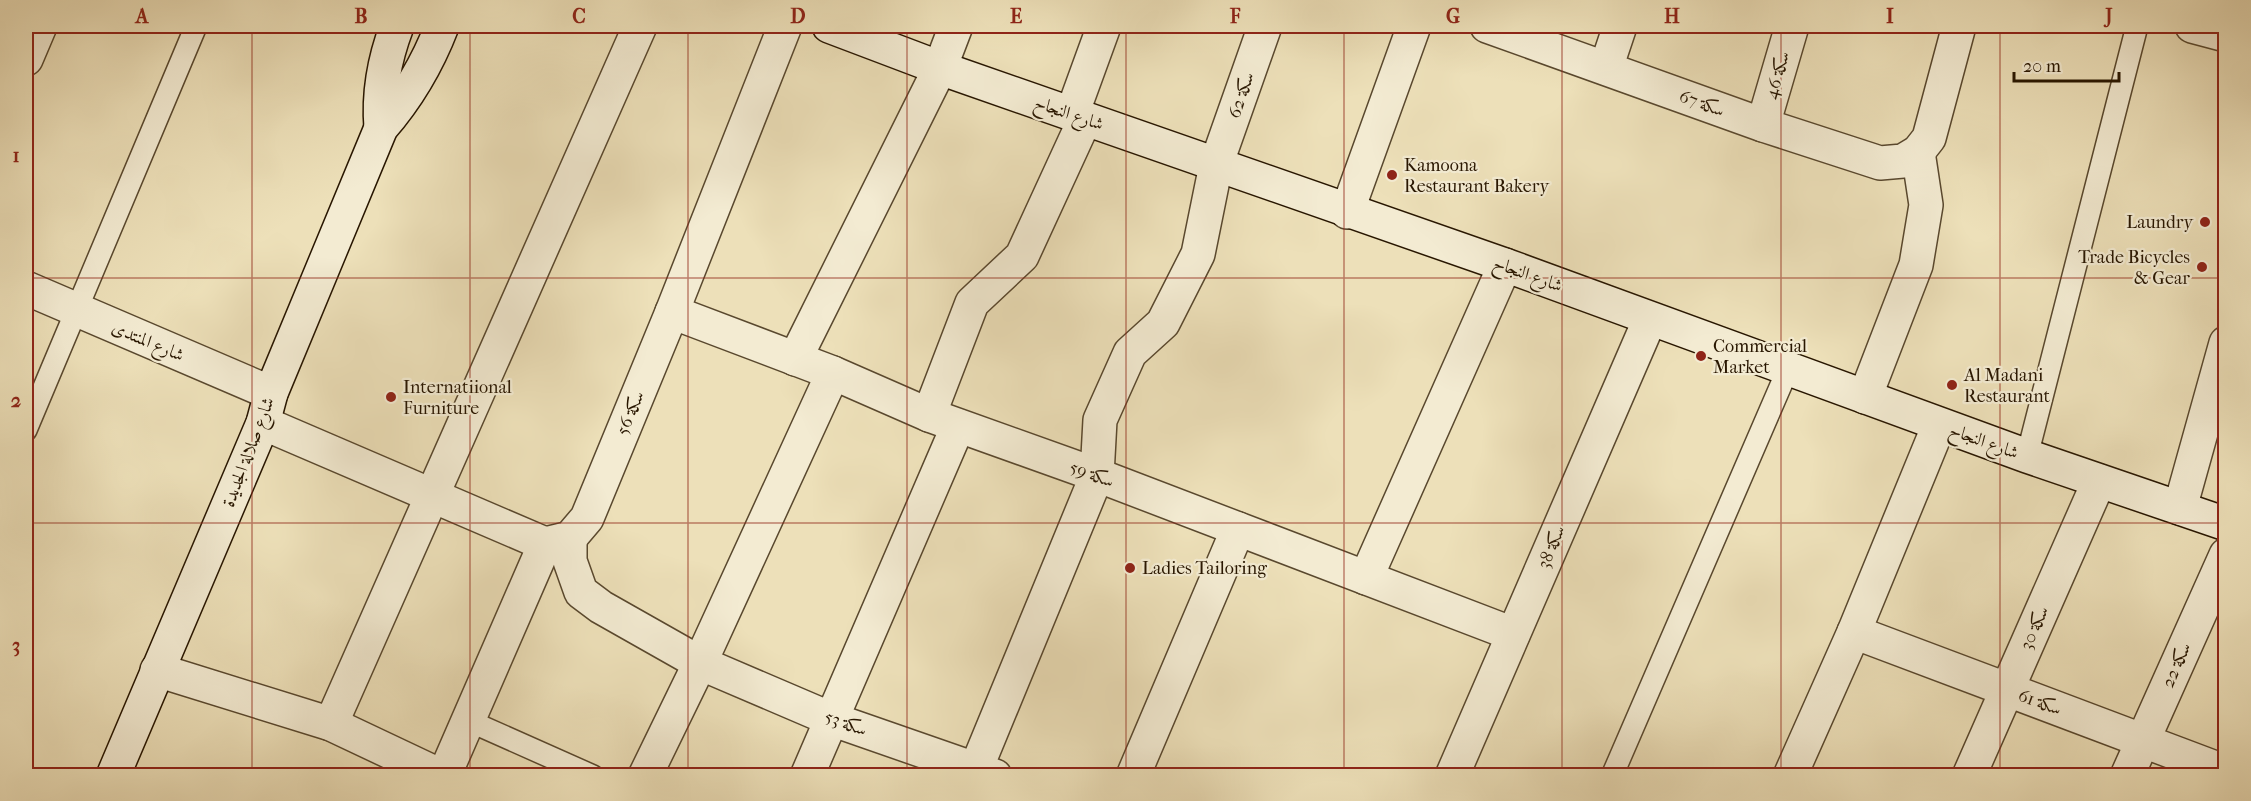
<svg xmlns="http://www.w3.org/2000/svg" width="2251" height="801" viewBox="0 0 2251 801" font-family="'IM FELL French Canon',Amiri,serif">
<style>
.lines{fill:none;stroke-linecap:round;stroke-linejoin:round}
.lane-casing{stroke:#59482e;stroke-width:24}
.street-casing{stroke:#59482e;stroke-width:36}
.secondary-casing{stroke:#281600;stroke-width:36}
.lane{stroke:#f3ebd2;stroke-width:21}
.street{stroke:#f3ebd2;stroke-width:33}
.secondary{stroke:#f3ebd2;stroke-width:33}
.grid{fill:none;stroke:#8f2418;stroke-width:1.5;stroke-opacity:0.55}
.poi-dot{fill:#8f2418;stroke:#f3ebd2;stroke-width:2}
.labels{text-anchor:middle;stroke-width:4.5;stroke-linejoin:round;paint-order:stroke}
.street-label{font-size:18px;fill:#281600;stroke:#f3ebd2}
.poi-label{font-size:18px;fill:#281600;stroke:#f3ebd2;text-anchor:start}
.neatline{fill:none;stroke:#8f2418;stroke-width:2}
.grid-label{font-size:20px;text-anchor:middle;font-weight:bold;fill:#8f2418}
</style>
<rect width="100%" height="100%" fill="#ede0b9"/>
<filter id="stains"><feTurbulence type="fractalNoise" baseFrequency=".00333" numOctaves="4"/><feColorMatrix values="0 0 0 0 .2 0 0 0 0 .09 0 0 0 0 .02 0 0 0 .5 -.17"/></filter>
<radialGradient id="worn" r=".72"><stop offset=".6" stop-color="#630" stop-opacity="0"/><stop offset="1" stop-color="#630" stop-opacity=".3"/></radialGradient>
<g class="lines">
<defs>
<g id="lane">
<path d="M 26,430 L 196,26"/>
<path d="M 2027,456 L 2137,26"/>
<path d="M 467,720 L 593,776"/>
<path d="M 1612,776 L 1788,369"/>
</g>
<g id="street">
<path d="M 1487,26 L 1763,125 L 1880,163 L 1903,161 L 1918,152 L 1929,138 L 1959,26"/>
<path d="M 2192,26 L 2226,35"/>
<path d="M 26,59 L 40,26"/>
<path d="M 1606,68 L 1620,26"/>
<path d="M 1072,114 L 1104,26"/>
<path d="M 1763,125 L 1792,26"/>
<path d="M 1347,212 L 1414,26"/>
<path d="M 26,288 L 271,393"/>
<path d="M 672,312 L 833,373 L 929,415 L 1097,475 L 1513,634"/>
<path d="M 795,359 L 940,68 L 956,26"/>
<path d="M 1865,397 L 1916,265 L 1926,205 L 1918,152"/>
<path d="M 929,415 L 972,303 L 1022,256 L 1085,119"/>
<path d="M 263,423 L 545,544"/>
<path d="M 2180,508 L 2226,343"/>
<path d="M 570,538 L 570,561 L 581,592 L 601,607 L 700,663 L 831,719 L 995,776"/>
<path d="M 1366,578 L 1505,265"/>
<path d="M 1854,632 L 2226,772"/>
<path d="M 157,670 L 331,724 L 441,776"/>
<path d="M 331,724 L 640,26"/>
<path d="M 444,776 L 545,544 L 570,538 L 587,518 L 672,312 L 785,26"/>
<path d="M 645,776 L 700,663 L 833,373"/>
<path d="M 807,776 L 958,426"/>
<path d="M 973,776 L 1097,475 L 1100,420 L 1130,353 L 1163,323 L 1198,254 L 1216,165 L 1265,26"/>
<path d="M 1133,776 L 1238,529"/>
<path d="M 1452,776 L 1650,319"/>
<path d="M 1790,776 L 1854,632 L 1939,425"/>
<path d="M 1969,776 L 2099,481"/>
<path d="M 2127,776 L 2226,555"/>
</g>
<g id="secondary">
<path d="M 829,26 L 940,68 L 1505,265 L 2027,456 L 2226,524"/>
<path d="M 381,128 C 378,92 384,60 397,26"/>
<path d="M 113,776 L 263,423 L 271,393 L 381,128 C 408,97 427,65 442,26"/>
</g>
</defs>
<use href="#lane" class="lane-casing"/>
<use href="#street" class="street-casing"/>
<use href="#secondary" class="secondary-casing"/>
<use href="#lane" class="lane"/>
<use href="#street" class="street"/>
<use href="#secondary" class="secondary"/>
</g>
<path class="grid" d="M 252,26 L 252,776M 470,26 L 470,776M 688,26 L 688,776M 907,26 L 907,776M 1126,26 L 1126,776M 1344,26 L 1344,776M 1562,26 L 1562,776M 1781,26 L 1781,776M 2000,26 L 2000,776M 26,278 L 2226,278M 26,523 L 2226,523"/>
<g class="poi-dot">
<circle cx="1392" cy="175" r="6"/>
<circle cx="2205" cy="222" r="6"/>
<circle cx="2202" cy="267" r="6"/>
<circle cx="1701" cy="356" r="6"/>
<circle cx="1952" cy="385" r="6"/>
<circle cx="391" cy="397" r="6"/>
<circle cx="1130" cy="568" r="6"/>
</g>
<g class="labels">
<g class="street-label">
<text transform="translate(1777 75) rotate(-74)" y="6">سكة 46</text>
<text transform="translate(1241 95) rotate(-71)" y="6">سكة 62</text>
<text transform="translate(1702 103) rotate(20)" y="6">سكة 67</text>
<text transform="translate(1069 113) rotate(19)" y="6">شارع النجاح</text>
<text transform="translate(1528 274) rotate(20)" y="6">شارع النجاح</text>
<text transform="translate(148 341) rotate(23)" y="6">شارع المنتدى</text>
<text transform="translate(630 413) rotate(-67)" y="6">سكة 56</text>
<text transform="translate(1984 441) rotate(20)" y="6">شارع النجاح</text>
<text transform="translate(248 452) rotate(-69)" y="6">شارع صلالة الجديدة</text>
<text transform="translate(1092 474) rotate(20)" y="6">سكة 59</text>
<text transform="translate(1551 547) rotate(-67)" y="6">سكة 38</text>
<text transform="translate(2034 628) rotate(-66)" y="6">سكة 30</text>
<text transform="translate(2176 665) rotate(-66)" y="6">سكة 22</text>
<text transform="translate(2040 702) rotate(20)" y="6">سكة 61</text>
<text transform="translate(846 723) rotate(20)" y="6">سكة 53</text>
</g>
<g class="poi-label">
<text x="1404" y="171">Kamoona<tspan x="1404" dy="21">Restaurant Bakery</tspan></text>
<text x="2193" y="228" text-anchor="end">Laundry</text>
<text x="2190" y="263" text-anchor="end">Trade Bicycles<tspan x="2190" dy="21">&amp; Gear</tspan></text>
<text x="1713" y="352">Commercial<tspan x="1713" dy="21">Market</tspan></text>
<text x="1964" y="381">Al Madani<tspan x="1964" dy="21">Restaurant</tspan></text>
<text x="403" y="393">Internatiional<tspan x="403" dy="21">Furniture</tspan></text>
<text x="1142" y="574">Ladies Tailoring</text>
</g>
</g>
<rect width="2251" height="801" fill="none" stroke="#ede0b9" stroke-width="66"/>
<path d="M2014 72v9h105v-9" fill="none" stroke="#281600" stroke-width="3"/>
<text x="2023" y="72" font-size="18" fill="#281600" stroke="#f3ebd2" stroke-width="4.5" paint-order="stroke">20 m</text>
<rect x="33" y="33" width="2185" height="735" class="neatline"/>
<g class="grid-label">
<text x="142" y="23">A</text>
<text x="361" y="23">B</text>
<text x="579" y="23">C</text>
<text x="798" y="23">D</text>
<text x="1016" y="23">E</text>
<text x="1235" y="23">F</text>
<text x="1453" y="23">G</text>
<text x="1672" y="23">H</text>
<text x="1890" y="23">I</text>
<text x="2109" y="23">J</text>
<text x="16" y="162">1</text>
<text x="16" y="407">2</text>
<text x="16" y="652">3</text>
</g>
<rect width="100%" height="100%" filter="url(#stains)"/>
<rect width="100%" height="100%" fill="url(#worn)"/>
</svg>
